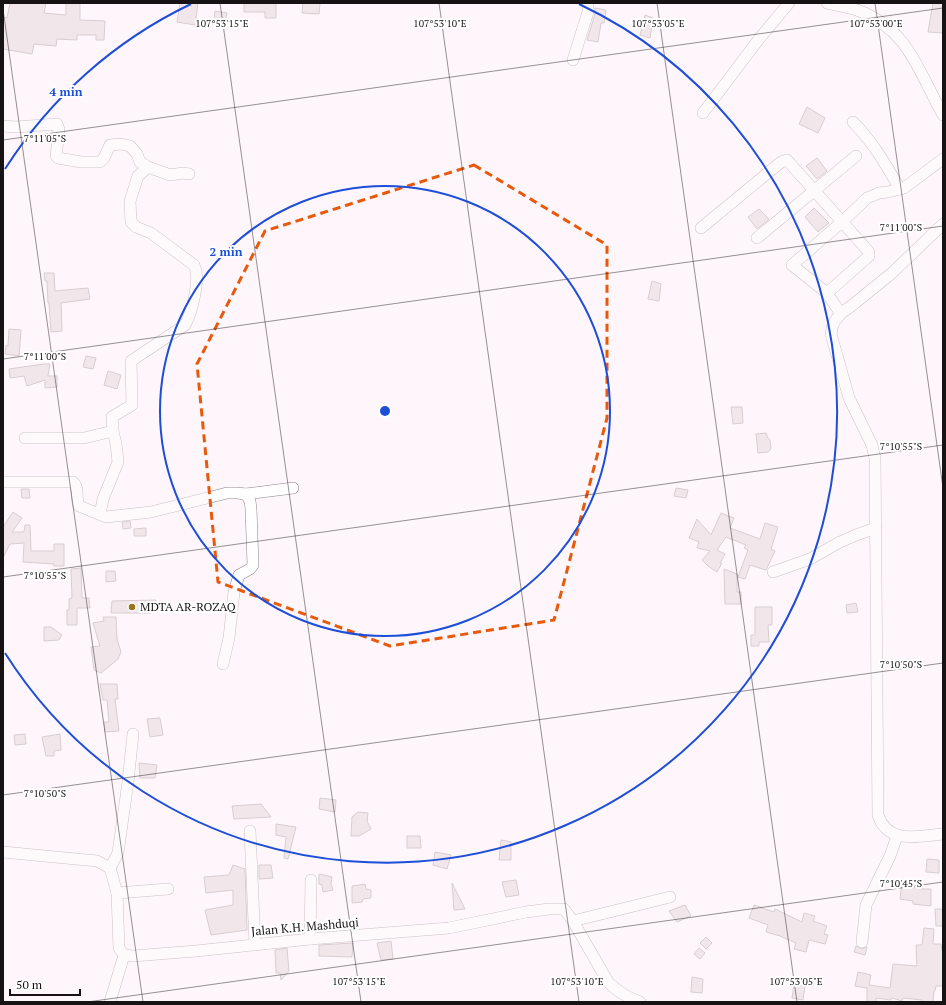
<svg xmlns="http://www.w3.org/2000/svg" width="946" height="1005" viewBox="0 0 946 1005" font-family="'PT Serif',serif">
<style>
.building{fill:#e3d5d7;stroke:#ab9da0}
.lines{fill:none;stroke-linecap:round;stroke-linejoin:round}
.minor-casing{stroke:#8e8389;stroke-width:12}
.minor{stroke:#fff;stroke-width:11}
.marked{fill:none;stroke:#e8590c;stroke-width:3;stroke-dasharray:8 5;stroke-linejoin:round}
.ticks{fill:none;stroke:#171315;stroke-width:1;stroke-opacity:0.45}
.ring{fill:none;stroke:#1d4ed8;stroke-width:2}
.poi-dot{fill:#96751d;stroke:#fff;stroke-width:1.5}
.labels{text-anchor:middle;stroke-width:4;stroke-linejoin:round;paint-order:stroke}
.poi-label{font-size:12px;fill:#171315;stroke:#fff;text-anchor:start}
.street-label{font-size:12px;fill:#171315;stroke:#fff}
.ticks-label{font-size:10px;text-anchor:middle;fill:#171315;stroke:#fff;stroke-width:4;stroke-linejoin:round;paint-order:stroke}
.centre{fill:#1d4ed8;stroke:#fff;stroke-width:2}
.ring-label{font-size:12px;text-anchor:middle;font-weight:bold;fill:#1d4ed8;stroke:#fff;stroke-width:4;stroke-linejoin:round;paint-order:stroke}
</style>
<rect width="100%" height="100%" fill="#fef6fa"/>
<g class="building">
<path d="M 10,3 L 46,3 L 44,13 L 66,15 L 66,3 L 80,3 L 80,20 L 105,21 L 104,40 L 96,40 L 96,35 L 77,35 L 77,40 L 57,39 L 56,46 L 34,44 L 32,54 L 3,49 L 3,17 L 7,18 Z"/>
<path d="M 180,3 L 198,3 L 195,25 L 177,22 Z"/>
<path d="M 244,3 L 276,3 L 276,18 L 265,18 L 265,12 L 244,12 Z"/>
<path d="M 303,3 L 320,3 L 319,14 L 302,13 Z"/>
<path d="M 933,3 L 943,3 L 943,33 L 928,32 Z"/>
<path d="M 595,8 L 606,10 L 604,23 L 601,23 L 598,42 L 587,40 L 595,14 Z"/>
<path d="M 215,11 L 227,13 L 225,23 L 214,21 Z"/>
<path d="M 645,15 L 658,20 L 656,27 L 652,26 L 650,38 L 640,35 Z"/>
<path d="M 807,107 L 825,118 L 818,133 L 799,124 Z"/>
<path d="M 817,158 L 827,171 L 817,179 L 806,166 Z"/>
<path d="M 814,208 L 829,223 L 818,232 L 805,217 Z"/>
<path d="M 759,209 L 769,219 L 757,229 L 748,217 Z"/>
<path d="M 44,273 L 54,273 L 55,291 L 88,288 L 90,299 L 61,303 L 62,331 L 51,332 L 49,303 L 48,303 L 47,281 L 45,281 Z"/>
<path d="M 652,281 L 661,284 L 659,301 L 648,299 Z"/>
<path d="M 9,329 L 21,330 L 19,356 L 5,354 L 6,345 L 8,346 Z"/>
<path d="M 86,356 L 96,358 L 93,369 L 83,367 Z"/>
<path d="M 44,364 L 50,364 L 48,376 L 57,376 L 57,387 L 45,388 L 45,380 L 27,386 L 24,376 L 10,378 L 9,369 Z"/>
<path d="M 108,371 L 121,375 L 117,389 L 104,385 Z"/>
<path d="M 731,407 L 742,407 L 743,423 L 733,424 Z"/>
<path d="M 766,433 L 768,438 L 770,440 L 771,449 L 768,452 L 758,453 L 756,434 Z"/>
<path d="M 676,488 L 688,490 L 686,498 L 674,496 Z"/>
<path d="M 21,489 L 29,489 L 30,498 L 22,498 Z"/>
<path d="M 13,512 L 22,518 L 12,532 L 24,532 L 25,525 L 30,525 L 31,551 L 54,551 L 54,544 L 64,544 L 64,566 L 54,566 L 54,564 L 23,562 L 24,543 L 10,544 L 3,558 L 3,527 Z"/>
<path d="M 721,513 L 734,518 L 730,528 L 760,539 L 765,523 L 778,527 L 771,549 L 775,551 L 766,570 L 750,565 L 745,579 L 738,577 L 748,550 L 744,548 L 746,545 L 726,537 L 717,550 L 725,554 L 720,563 L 722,563 L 717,572 L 708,566 L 702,560 L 710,551 L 697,548 L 699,542 L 689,538 L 697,519 L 711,535 Z"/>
<path d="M 130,521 L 131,528 L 123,529 L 122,522 Z"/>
<path d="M 146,528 L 146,536 L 134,536 L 134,529 Z"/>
<path d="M 81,568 L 82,598 L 89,598 L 90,608 L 77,608 L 77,625 L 67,625 L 67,610 L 69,610 L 69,599 L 72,598 L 71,569 Z"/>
<path d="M 724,569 L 737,574 L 737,592 L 741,592 L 741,604 L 725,604 Z"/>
<path d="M 106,571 L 115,571 L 116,581 L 106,582 Z"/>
<path d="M 156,600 L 151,613 L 111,613 L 112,601 Z"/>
<path d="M 856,603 L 858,612 L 847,613 L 846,605 Z"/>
<path d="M 755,607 L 772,607 L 772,625 L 768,625 L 769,642 L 759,642 L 759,646 L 751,646 L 751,635 L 755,635 Z"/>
<path d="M 103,617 L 116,617 L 117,639 L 121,652 L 118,659 L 101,673 L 94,670 L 91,647 L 100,646 L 93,623 L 104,621 Z"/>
<path d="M 44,627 L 51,627 L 62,635 L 59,640 L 44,641 Z"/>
<path d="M 100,684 L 117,684 L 118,699 L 115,699 L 119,731 L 105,732 L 104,722 L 109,722 L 107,700 L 103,700 Z"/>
<path d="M 160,718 L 163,735 L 150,737 L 147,719 Z"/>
<path d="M 25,734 L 26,744 L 15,745 L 14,735 Z"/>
<path d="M 60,734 L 61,750 L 54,751 L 54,756 L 46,756 L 42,737 Z"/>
<path d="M 139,763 L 157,765 L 155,778 L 140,778 Z"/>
<path d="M 320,798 L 336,800 L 335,812 L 319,809 Z"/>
<path d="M 261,804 L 271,817 L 234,819 L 232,806 Z"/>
<path d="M 358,812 L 368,813 L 367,821 L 371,829 L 359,836 L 351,836 L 352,817 Z"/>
<path d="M 276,824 L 296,827 L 288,859 L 284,858 L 286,837 L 276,835 Z"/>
<path d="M 407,836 L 420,836 L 421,848 L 407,848 Z"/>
<path d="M 501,840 L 511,842 L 511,860 L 499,860 Z"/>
<path d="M 435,852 L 451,855 L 447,869 L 433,865 Z"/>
<path d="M 927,859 L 939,860 L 939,873 L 926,872 Z"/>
<path d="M 233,865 L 245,869 L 247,930 L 211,935 L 205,910 L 233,905 L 233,890 L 206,893 L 204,877 L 229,875 Z"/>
<path d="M 259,865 L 271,865 L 273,878 L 259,879 Z"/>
<path d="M 319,874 L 332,877 L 331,884 L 333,890 L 323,892 L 322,885 L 319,884 Z"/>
<path d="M 516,880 L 519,895 L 506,897 L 502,882 Z"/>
<path d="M 902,880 L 913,881 L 912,887 L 922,888 L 922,889 L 931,889 L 931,906 L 913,904 L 913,901 L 900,899 Z"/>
<path d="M 452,883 L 465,909 L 454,910 Z"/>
<path d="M 365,884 L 366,889 L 371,890 L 371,898 L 363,899 L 362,902 L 352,903 L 352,886 Z"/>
<path d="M 685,905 L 691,916 L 677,922 L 669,911 Z"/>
<path d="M 754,905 L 774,912 L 775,909 L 802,922 L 804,913 L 815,916 L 813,921 L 827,926 L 824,934 L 828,935 L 825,944 L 809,940 L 806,952 L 794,949 L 796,943 L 780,936 L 766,932 L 768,925 L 749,918 Z"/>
<path d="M 935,909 L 943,909 L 943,926 L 936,926 Z"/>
<path d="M 924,928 L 934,929 L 933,944 L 941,944 L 942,951 L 943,950 L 943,986 L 936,986 L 935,991 L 934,991 L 933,1002 L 922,1002 L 922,1000 L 903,998 L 902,1001 L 892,998 L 891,1000 L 876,998 L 876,1002 L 867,1002 L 867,988 L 855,986 L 858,972 L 871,975 L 869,985 L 890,988 L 893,964 L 917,966 L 916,945 L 922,945 Z"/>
<path d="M 706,937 L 712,943 L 706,949 L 700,943 Z"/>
<path d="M 391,941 L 393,959 L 381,960 L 377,943 Z"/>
<path d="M 353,943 L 352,957 L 319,956 L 319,945 Z"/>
<path d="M 856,946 L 862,949 L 867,947 L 865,955 L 854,952 Z"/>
<path d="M 287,948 L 289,971 L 281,980 L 280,973 L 276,973 L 275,950 Z"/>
<path d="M 699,948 L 705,953 L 700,959 L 694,954 Z"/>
<path d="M 692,977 L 703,979 L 702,993 L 691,992 Z"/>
<path d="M 794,985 L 805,986 L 803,1000 L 792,998 Z"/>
</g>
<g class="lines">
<defs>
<g id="minor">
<path d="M 827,3 C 837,5 847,7 857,10 C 909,29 918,71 943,115"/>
<path d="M 573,60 L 588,12 L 588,3"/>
<path d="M 703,113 L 759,39 L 789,3"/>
<path d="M 853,122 C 873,142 886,165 900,189"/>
<path d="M 3,126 L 16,127 L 57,124 L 59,129 L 56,156 L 58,158 L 81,162 L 100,162 L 104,158 L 110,145 L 121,144 L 130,146 L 137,154 L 140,162 L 148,167 L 170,175 L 183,173 L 189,174"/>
<path d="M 701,228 L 781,162 L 787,160 L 869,252 L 869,256 L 827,293 L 839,311 L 840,314 L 833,324 L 831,334 L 849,398 L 872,445 L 875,458 L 878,815 C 888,845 918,836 943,834"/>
<path d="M 757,238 L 856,156"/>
<path d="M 827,293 L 792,265 L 842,222 L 867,198 L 879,193 L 888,192 L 904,188 L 943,159"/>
<path d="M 840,314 L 850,307 L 892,273 L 943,224"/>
<path d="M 25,438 L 84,438 L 113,431"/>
<path d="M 3,482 L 73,482 C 80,488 75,498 79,506 L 106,517 L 151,512 L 227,493 L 237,493 L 246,494 L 250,501 L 251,509 L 253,565 L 250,569 L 239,575 L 234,592 L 229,638 L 223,664"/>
<path d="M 246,494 L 293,488"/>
<path d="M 100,514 L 103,499 L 118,462 L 116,444 L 113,431 L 112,417 L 132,405 L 131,361 L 185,325 C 192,312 201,278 194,265 L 151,233 L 136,227 L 131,222 L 130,201 L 138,176 L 148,167"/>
<path d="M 773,572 L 810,559 L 838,543 L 856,535 L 876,528"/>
<path d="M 250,831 L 255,944"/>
<path d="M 3,852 L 97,861 L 110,868 L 117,893 L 119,948 L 124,955 L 133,956 L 196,951 L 310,939 L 449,928 L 526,912 L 549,909 L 564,909 L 573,921 L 608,982 C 616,990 628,998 640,1002"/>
<path d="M 110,868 L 118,853 L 128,782 L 133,734"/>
<path d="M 117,893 L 168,889"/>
<path d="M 573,921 L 670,897"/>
<path d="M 310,939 L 311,880"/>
<path d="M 862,942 L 866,905 L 890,856 L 897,836"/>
<path d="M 110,1002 L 124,955"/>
</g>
</defs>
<use href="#minor" class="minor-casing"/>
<use href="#minor" class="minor"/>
</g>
<path d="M0 0H946V1005H0ZM 474,165 L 607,245 L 607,418 L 554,620 L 390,646 L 218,582 L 197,364 L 265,231 Z" fill="#fef6fa" fill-opacity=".55" fill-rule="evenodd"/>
<path class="marked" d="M 474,165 L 607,245 L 607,418 L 554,620 L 390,646 L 218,582 L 197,364 L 265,231 Z"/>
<path class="ticks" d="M 220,3 L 361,1002M 439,3 L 579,1002M 657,3 L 797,1002M 875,3 L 943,488M 3,9 L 143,1002M 3,140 L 943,8M 3,359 L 943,226M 3,577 L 943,445M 3,795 L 943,663M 87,1002 L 943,882"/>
<g class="ring">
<circle cx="385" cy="411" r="225"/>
<path d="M5 169A451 451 0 0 1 191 4M579 4A451 451 0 1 1 5 653"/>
</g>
<circle class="poi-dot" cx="132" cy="607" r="4"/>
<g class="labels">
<g class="poi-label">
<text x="140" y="611">MDTA AR-ROZAQ</text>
</g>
<g class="street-label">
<text transform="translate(305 927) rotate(-5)" y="4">Jalan K.H. Mashduqi</text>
</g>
</g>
<g class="ticks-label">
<text x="222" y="27">107°53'15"E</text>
<text x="440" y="27">107°53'10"E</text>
<text x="658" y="27">107°53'05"E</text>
<text x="876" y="27">107°53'00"E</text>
<text x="45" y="142">7°11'05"S</text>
<text x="901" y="231">7°11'00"S</text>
<text x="45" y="360">7°11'00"S</text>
<text x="901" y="450">7°10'55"S</text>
<text x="45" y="579">7°10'55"S</text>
<text x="901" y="668">7°10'50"S</text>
<text x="45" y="797">7°10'50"S</text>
<text x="901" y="887">7°10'45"S</text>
<text x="359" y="985">107°53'15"E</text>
<text x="577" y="985">107°53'10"E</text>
<text x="796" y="985">107°53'05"E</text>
</g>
<circle cx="385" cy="411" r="6" class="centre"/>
<g class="ring-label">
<text x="66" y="96">4 min</text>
<text x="226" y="256">2 min</text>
</g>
<rect width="946" height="1005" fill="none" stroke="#171315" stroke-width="8"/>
<path d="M10 989v6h70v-6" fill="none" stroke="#171315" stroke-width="2"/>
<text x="16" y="989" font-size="12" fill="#171315" stroke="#ffffff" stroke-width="3" paint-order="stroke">50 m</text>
</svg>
